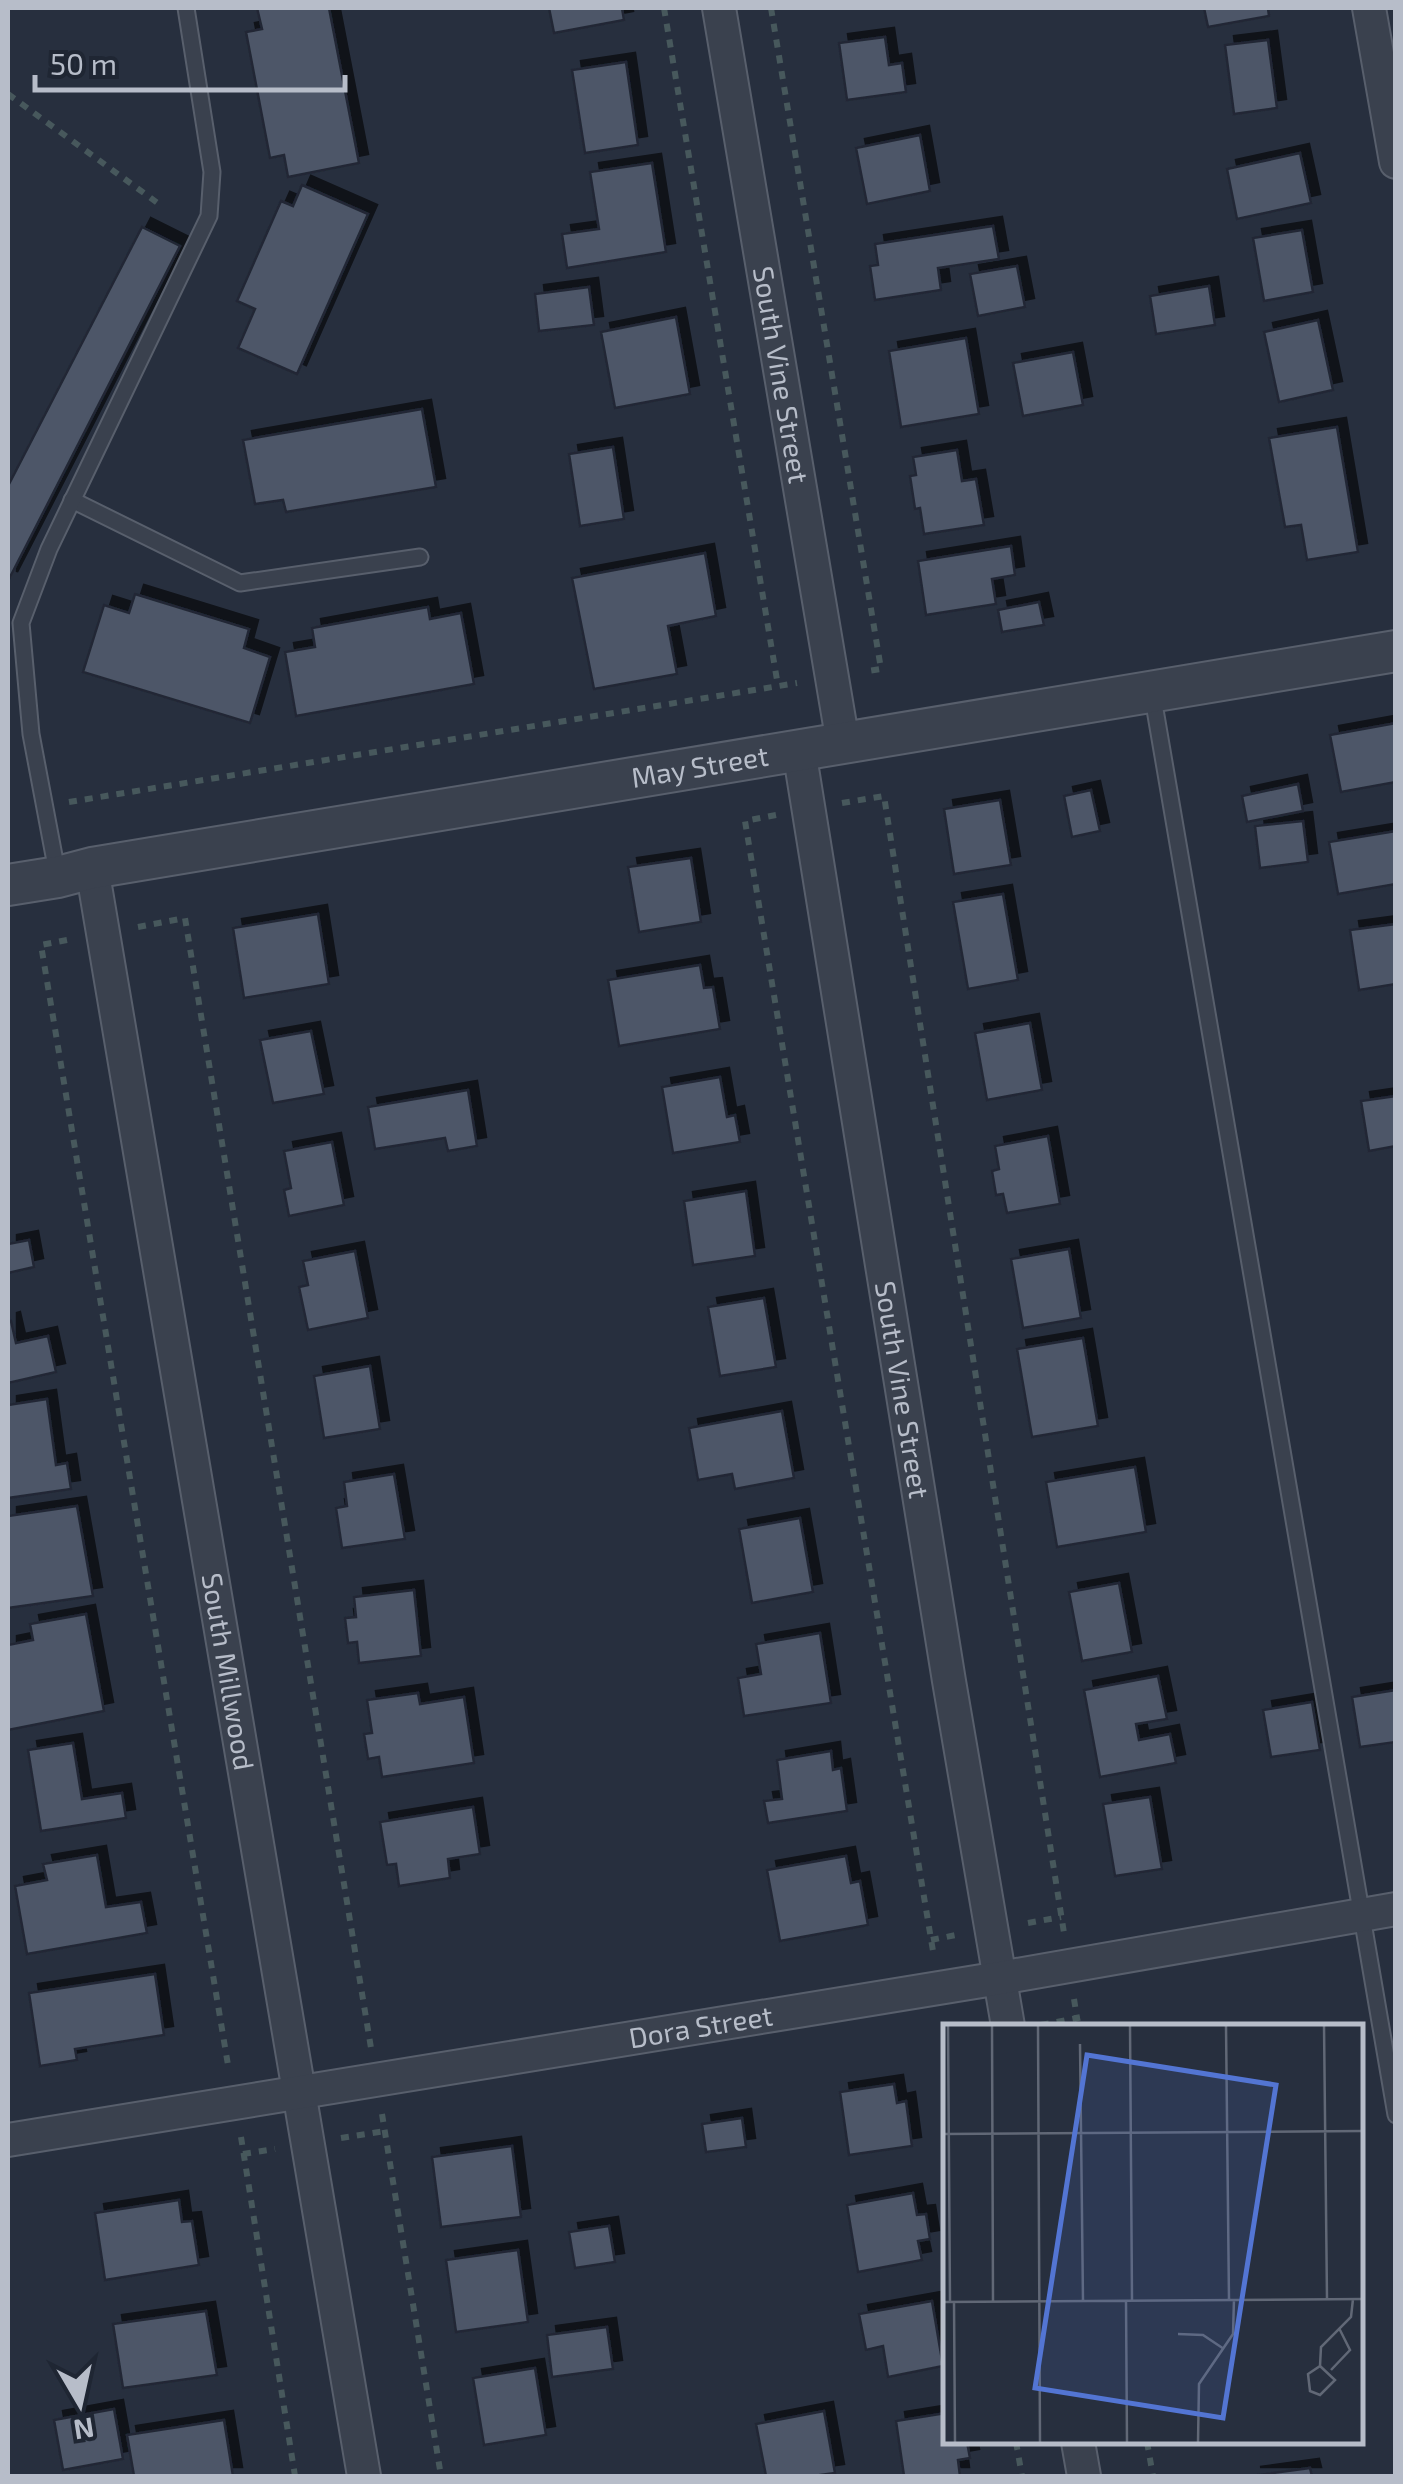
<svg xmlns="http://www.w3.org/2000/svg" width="1403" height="2484" viewBox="0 0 1403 2484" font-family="'Exo 2',sans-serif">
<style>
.building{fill:#4d5667;stroke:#212835;stroke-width:2.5;filter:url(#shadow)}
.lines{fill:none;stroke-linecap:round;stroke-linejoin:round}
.service-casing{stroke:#585f6c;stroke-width:19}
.minor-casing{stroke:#585f6c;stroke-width:36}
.tertiary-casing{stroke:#585f6c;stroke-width:44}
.path{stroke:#47585c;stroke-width:6;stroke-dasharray:8 8;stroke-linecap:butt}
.service{stroke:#3a414e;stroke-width:15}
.minor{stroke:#3a414e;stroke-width:32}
.tertiary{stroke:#3a414e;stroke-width:40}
.labels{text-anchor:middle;stroke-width:8;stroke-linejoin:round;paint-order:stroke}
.street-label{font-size:28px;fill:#b7bdc9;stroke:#1f2633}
.inset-road{fill:none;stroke:#616876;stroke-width:2.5}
.view{fill:#5375d3;fill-opacity:0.15;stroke:#5375d3;stroke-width:5}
.inset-edge{fill:none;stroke:#b7bdc9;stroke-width:5}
</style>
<defs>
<filter id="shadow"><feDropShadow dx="9" dy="-9" stdDeviation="0" flood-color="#0009"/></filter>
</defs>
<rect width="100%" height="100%" fill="#272f3e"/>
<g class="building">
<path d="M 257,8 L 329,8 L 359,163 L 288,177 L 284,155 L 270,158 L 246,32 L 262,29 Z"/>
<path d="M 549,8 L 622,8 L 624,20 L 554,33 Z"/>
<path d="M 1204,8 L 1268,8 L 1269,16 L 1208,27 Z"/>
<path d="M 885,37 L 889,65 L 902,63 L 906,92 L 847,100 L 839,43 Z"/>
<path d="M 1268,40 L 1277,108 L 1234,114 L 1225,45 Z"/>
<path d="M 626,62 L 638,145 L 585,153 L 572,70 Z"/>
<path d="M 920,135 L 930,191 L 867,204 L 856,148 Z"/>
<path d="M 1300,153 L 1311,203 L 1237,219 L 1227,169 Z"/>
<path d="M 652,163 L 666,252 L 567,268 L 562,234 L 599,229 L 590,172 Z"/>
<path d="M 302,185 L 368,214 L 297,374 L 238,348 L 255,309 L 237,301 L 281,201 L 293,206 Z"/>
<path d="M 993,226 L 999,259 L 938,268 L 941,290 L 875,300 L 870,266 L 878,265 L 875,244 Z"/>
<path d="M 142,227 L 180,246 L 8,581 L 8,486 Z"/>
<path d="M 1302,230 L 1313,292 L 1264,301 L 1253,238 Z"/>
<path d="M 1017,266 L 1025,307 L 978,316 L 970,274 Z"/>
<path d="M 1209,286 L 1215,325 L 1156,334 L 1150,296 Z"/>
<path d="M 589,287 L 594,325 L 539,331 L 535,294 Z"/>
<path d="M 676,317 L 690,394 L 615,408 L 601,332 Z"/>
<path d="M 1318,320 L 1333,390 L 1279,402 L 1264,332 Z"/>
<path d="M 966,338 L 979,414 L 901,427 L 889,351 Z"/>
<path d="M 1073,352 L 1083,405 L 1023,416 L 1013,363 Z"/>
<path d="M 422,409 L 436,487 L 286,512 L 283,500 L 255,504 L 243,440 Z"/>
<path d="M 1337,427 L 1358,552 L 1307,560 L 1301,525 L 1285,527 L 1269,438 Z"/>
<path d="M 613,447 L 624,519 L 580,526 L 569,454 Z"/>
<path d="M 957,450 L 962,481 L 976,479 L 984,525 L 924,534 L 920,508 L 915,509 L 910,476 L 916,475 L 913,457 Z"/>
<path d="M 1011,546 L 1015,575 L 992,579 L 996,604 L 926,615 L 918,561 Z"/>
<path d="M 705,553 L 716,616 L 668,626 L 677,674 L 594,689 L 572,578 Z"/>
<path d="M 135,594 L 249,629 L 244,648 L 270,657 L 250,723 L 83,672 L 104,605 L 129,613 Z"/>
<path d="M 1039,602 L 1044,625 L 1002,632 L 998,610 Z"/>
<path d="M 428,607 L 430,619 L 461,613 L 474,684 L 296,716 L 285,652 L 315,647 L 312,628 Z"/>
<path d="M 1396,723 L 1396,782 L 1341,792 L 1330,735 Z"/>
<path d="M 1298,784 L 1303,811 L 1247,822 L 1242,796 Z"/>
<path d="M 1091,790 L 1100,831 L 1072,837 L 1064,796 Z"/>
<path d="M 1000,800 L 1011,865 L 954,874 L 944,809 Z"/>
<path d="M 1303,821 L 1308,862 L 1260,868 L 1255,826 Z"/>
<path d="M 1396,831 L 1396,884 L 1338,894 L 1329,842 Z"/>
<path d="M 691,858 L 701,922 L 639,932 L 628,867 Z"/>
<path d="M 1003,894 L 1018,980 L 968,989 L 953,902 Z"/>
<path d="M 318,914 L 329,984 L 244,998 L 233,928 Z"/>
<path d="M 1396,924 L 1396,984 L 1359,990 L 1350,930 Z"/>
<path d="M 700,965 L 704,988 L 713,987 L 720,1029 L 619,1046 L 608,980 Z"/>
<path d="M 1030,1023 L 1042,1090 L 987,1100 L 975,1033 Z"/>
<path d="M 311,1031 L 324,1094 L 273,1103 L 260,1040 Z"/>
<path d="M 720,1077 L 727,1117 L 735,1115 L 740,1142 L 673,1153 L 662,1087 Z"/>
<path d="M 468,1090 L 477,1146 L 448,1151 L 445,1138 L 375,1149 L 368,1107 Z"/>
<path d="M 1396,1096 L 1396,1146 L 1369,1151 L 1361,1101 Z"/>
<path d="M 1048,1136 L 1060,1204 L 1007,1213 L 1003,1194 L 996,1195 L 992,1171 L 999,1169 L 995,1146 Z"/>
<path d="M 332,1142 L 344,1205 L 289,1216 L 284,1190 L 291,1188 L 284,1151 Z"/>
<path d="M 746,1191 L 755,1256 L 693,1265 L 684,1201 Z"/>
<path d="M 29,1240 L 34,1267 L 8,1273 L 8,1244 Z"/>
<path d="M 1069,1249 L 1081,1318 L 1023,1328 L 1011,1259 Z"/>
<path d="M 355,1251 L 368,1318 L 308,1330 L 299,1287 L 308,1285 L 303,1261 Z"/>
<path d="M 764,1298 L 776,1367 L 720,1376 L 708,1307 Z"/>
<path d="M 11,1321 L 16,1343 L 48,1336 L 56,1372 L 8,1383 L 8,1322 Z"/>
<path d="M 1083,1338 L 1098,1426 L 1032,1437 L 1017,1349 Z"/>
<path d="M 370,1366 L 380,1429 L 324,1438 L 314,1376 Z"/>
<path d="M 47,1399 L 56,1465 L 67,1463 L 71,1489 L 8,1498 L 8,1405 Z"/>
<path d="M 782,1411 L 794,1478 L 735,1489 L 732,1474 L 698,1480 L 689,1428 Z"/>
<path d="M 1135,1467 L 1146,1532 L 1057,1547 L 1046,1482 Z"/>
<path d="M 394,1474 L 405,1539 L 342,1548 L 336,1508 L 347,1506 L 344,1482 Z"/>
<path d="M 77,1506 L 93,1596 L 8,1608 L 8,1516 Z"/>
<path d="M 800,1518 L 813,1592 L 752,1603 L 739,1529 Z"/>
<path d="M 1119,1583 L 1132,1652 L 1082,1661 L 1069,1592 Z"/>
<path d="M 414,1590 L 421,1656 L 359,1663 L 357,1642 L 348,1643 L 345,1618 L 356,1617 L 354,1597 Z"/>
<path d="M 86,1614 L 104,1711 L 8,1730 L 8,1645 L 33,1640 L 30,1624 Z"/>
<path d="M 820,1633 L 831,1703 L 744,1716 L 738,1678 L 761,1674 L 756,1644 Z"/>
<path d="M 1158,1676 L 1167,1719 L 1136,1724 L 1139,1740 L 1170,1734 L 1176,1763 L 1100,1777 L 1084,1690 Z"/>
<path d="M 1396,1690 L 1396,1742 L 1360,1747 L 1352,1697 Z"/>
<path d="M 418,1693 L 420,1704 L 464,1697 L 474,1763 L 382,1777 L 379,1757 L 368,1759 L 364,1734 L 372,1733 L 367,1700 Z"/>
<path d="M 1312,1702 L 1320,1750 L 1271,1757 L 1263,1710 Z"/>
<path d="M 73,1743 L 82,1799 L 122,1793 L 126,1818 L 41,1831 L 28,1750 Z"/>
<path d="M 831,1751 L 833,1770 L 841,1768 L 847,1811 L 768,1823 L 764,1801 L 782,1799 L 777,1760 Z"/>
<path d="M 1150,1797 L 1162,1869 L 1115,1876 L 1103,1804 Z"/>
<path d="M 473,1807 L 480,1854 L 448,1859 L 450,1878 L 399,1886 L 396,1864 L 387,1865 L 380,1822 Z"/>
<path d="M 97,1855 L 106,1907 L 141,1902 L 147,1933 L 27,1954 L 15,1886 L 47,1880 L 43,1864 Z"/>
<path d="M 846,1856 L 851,1883 L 860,1881 L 868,1925 L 780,1941 L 767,1870 Z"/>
<path d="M 155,1974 L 164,2035 L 75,2049 L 77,2060 L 40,2066 L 29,1993 Z"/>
<path d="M 894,2084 L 897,2103 L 906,2101 L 912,2146 L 849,2155 L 840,2092 Z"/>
<path d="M 742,2118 L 746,2147 L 706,2152 L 702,2124 Z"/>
<path d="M 512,2146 L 521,2217 L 441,2227 L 432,2157 Z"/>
<path d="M 913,2193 L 917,2215 L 926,2214 L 930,2239 L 918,2241 L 922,2260 L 858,2272 L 847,2205 Z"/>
<path d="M 179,2200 L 182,2222 L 192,2221 L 199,2265 L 105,2280 L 95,2213 Z"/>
<path d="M 609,2226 L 615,2262 L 575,2268 L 569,2232 Z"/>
<path d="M 518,2250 L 528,2322 L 456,2332 L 446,2260 Z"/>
<path d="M 932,2301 L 943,2366 L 888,2377 L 883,2346 L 866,2350 L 859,2314 Z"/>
<path d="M 206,2311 L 217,2375 L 123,2388 L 113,2324 Z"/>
<path d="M 607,2327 L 613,2369 L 552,2377 L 547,2335 Z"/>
<path d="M 535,2368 L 546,2435 L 484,2445 L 473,2378 Z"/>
<path d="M 114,2409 L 123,2459 L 63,2470 L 54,2420 Z"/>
<path d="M 824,2411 L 835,2473 L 813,2476 L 766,2476 L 756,2424 Z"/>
<path d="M 946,2413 L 946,2442 L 967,2442 L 970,2458 L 958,2460 L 960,2476 L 904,2476 L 896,2421 Z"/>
<path d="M 224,2420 L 233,2476 L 134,2476 L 127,2435 Z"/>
<path d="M 1310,2468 L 1312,2476 L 1251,2476 Z"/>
</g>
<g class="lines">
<defs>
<g id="service">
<path d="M 72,500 L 240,583 L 420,557"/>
<path d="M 1152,692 L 1396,2115"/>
<path d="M 58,877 L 31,734 L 21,623 L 49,549 L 209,216 L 212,172 L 186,8"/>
</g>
<g id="minor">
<path id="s1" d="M 719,8 L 843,743"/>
<path d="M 1369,8 L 1396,162"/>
<path id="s2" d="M 799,750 L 949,1681 L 1008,2026"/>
<path id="s3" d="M 92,868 L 364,2476"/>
<path id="s4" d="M 8,2140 L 1000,1978 L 1396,1909"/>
<path d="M 1078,2442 L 1084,2476"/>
</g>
<g id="tertiary">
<path id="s5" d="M 8,885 L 58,877 L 92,868 L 1396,651"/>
</g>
</defs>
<use href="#service" class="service-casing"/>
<use href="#minor" class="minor-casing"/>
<use href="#tertiary" class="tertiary-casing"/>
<g class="path">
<path d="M 664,8 L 778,686"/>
<path d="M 771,8 L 881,669 L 868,671"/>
<path d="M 8,94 L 159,204"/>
<path d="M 69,802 L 797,683"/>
<path d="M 842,803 L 884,796 L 1064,1933"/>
<path d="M 776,815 L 745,821 L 933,1951"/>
<path d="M 138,927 L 185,918 L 371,2048"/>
<path d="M 67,940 L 41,945 L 229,2071"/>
<path d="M 1028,1923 L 1061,1917"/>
<path d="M 931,1940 L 956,1935"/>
<path d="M 1074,1999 L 1077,2018"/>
<path d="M 1041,2025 L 1077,2018 L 1079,2026"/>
<path d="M 382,2114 L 441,2476"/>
<path d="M 241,2137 L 295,2476"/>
<path d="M 341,2138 L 385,2131"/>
<path d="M 243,2154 L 275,2149"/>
<path d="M 1016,2442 L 1022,2476"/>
<path d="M 1147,2442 L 1153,2476"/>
</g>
<use href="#service" class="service"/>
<use href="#minor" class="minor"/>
<use href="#tertiary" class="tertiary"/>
</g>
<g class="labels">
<g class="street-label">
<text dy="10" stroke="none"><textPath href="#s1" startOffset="372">South Vine Street</textPath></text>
<text dy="10" stroke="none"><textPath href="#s5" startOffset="702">May Street</textPath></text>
<text dy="10" stroke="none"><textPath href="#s2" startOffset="648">South Vine Street</textPath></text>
<text dy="10" stroke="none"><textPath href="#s3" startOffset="815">South Millwood</textPath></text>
<text dy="10" stroke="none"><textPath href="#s4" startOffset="702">Dora Street</textPath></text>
</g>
</g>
<g transform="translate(943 2024)">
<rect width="420" height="420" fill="#272f3e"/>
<path class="inset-road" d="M 5,1 L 7,278M 49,1 L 50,277M 95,1 L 97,419M 187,1 L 189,276M 283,1 L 286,276M 381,1 L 384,275M 137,20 L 140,277M 0,110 L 420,107M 183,276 L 184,419M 0,278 L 420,275M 11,278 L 12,419M 235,310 L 260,311 L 281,325M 377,342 L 392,356 L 377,371 L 367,367 L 365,350 L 377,342 L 378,323 L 408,293 L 410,275M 388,346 L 407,326 L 396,304M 255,419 L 256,360 L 290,310 L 291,275"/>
<path class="view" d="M 144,31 L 333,61 L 280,394 L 92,364 Z"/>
<rect width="420" height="420" class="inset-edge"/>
</g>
<rect width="1403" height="2484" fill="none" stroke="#b7bdc9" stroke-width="20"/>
<g transform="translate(80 2404) rotate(171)" stroke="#1f2633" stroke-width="8" paint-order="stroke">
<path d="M0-8L18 38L0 25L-18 38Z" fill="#b7bdc9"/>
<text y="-15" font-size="28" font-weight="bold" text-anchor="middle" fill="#b7bdc9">N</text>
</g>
<path d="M35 75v15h310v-15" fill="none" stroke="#b7bdc9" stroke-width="5"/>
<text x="50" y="75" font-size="30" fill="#b7bdc9" stroke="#1f2633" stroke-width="8" paint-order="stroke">50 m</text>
</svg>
